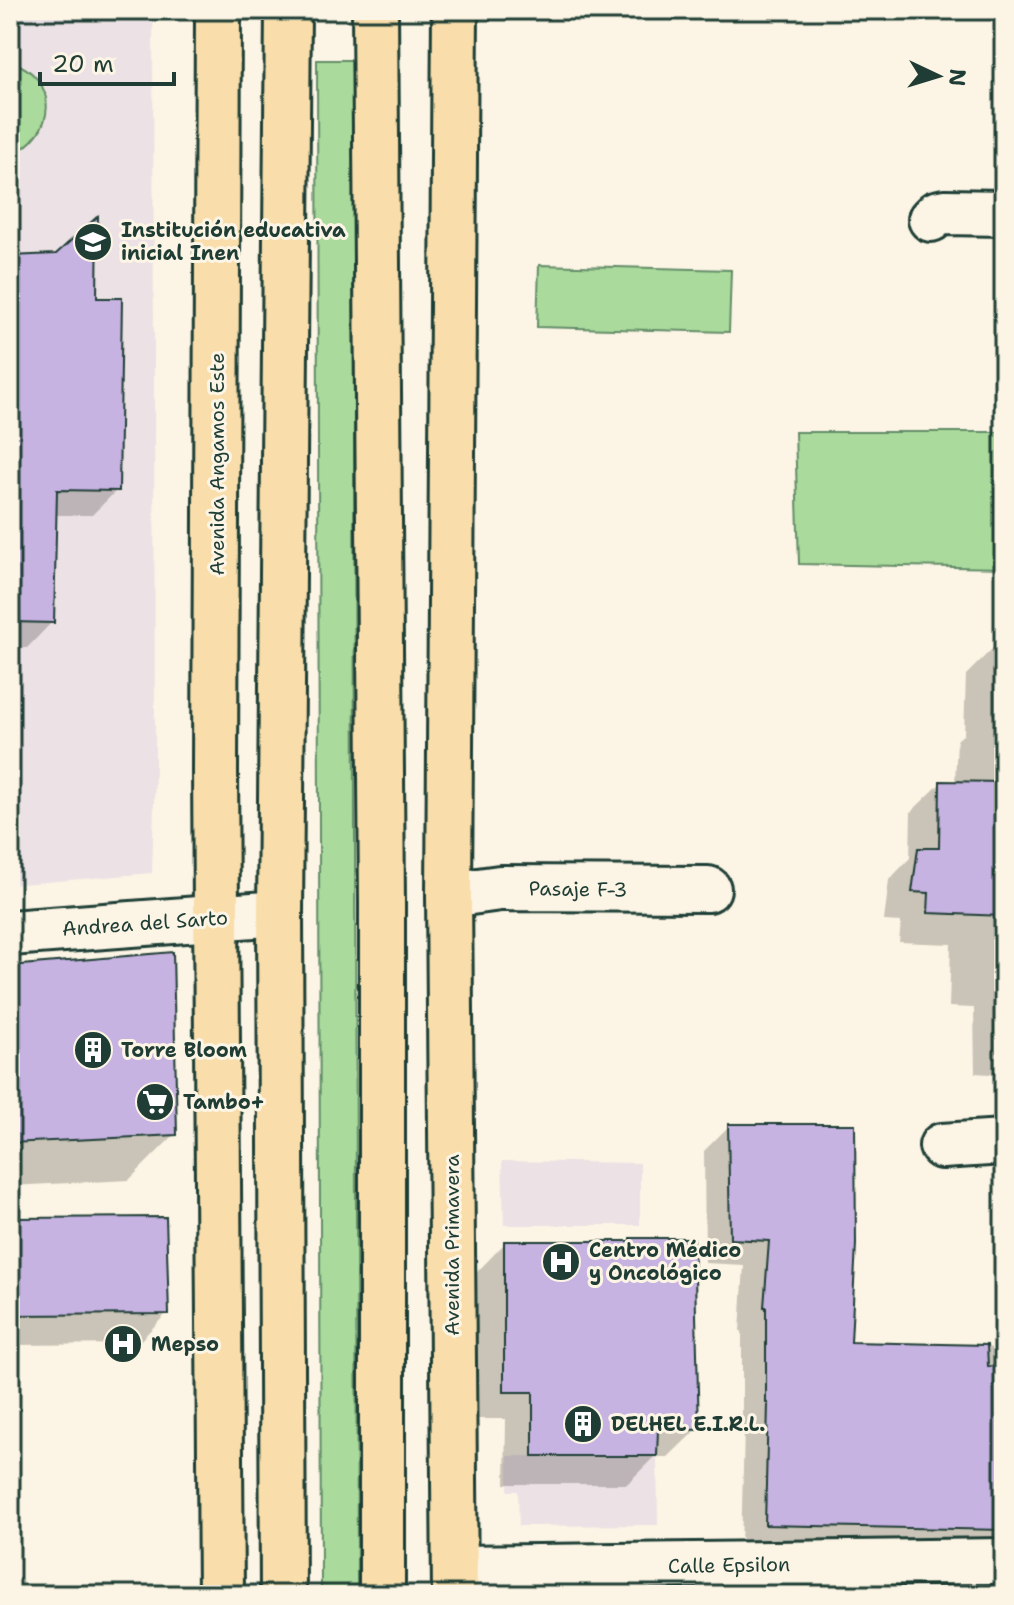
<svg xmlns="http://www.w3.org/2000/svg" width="1014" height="1605" viewBox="0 0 1014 1605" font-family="'Shantell Sans',sans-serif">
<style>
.built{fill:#ece1e4}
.green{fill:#aadb9c;stroke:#648c68;stroke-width:2}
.shadow{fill:#0003}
.building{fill:#c7b3e2;stroke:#1f3d34;stroke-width:2}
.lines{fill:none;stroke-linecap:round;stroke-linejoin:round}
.minor-casing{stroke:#1f3d34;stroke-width:50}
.major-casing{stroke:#1f3d34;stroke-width:50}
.minor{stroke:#fcf5e5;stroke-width:44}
.major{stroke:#f9deab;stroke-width:44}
.labels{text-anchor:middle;stroke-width:6;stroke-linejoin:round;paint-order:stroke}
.poi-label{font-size:20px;font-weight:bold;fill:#1f3d34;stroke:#fcf5e5;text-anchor:start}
.street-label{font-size:20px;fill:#1f3d34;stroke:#fcf5e5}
</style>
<rect width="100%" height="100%" fill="#fcf5e5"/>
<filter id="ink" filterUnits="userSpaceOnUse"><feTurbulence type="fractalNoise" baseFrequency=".0125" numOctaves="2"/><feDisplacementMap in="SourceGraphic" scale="16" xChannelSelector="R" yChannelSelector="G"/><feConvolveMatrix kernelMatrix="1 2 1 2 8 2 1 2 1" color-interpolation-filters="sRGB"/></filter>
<g filter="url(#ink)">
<g class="built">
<path d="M 10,10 L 153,10 L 155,771 L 152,873 L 10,885 Z"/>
<path d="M 502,1161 L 640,1163 L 640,1225 L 504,1225 Z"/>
<path d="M 508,1456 L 657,1456 L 658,1525 L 519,1526 L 518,1491 L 508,1491 Z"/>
</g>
<g class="green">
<path d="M 317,60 L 353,60 L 357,1595 L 321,1595 Z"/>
<path d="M 10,61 C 61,78 57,136 10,155 Z"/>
<path d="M 539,265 L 731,270 L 729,332 L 537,327 Z"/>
<path d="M 795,432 L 1004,432 L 1004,568 L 799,564 Z"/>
</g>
<g class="shadow">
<path d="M 10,258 L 95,300 L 117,490 L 92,515 L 54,515 L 52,622 L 27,648 L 10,647 Z"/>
<path d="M 996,645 L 1004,646 L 1004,1075 L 975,1073 L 974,1008 L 949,1007 L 951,944 L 899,942 L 901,922 L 884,921 L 889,880 L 910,858 L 911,812 L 941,783 L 955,783 L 957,740 L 964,734 L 966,675 Z"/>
<path d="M 10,968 L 175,1134 L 129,1180 L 10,1186 Z"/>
<path d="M 729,1126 L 849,1344 L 1004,1348 L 1004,1537 L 987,1554 L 741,1549 L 744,1428 L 742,1428 L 742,1331 L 740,1331 L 744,1265 L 705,1263 L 704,1151 Z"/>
<path d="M 10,1221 L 167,1313 L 137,1344 L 10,1345 Z"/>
<path d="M 505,1243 L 697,1429 L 668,1457 L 654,1457 L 627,1484 L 505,1484 L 506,1419 L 477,1419 L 477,1272 Z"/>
</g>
<g class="building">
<path d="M 98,216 L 97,298 L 122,298 L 119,491 L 57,490 L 54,623 L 10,622 L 10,256 L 56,254 Z"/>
<path d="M 940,781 L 1004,782 L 1004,916 L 928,913 L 929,893 L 912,892 L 918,848 L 939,848 Z"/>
<path d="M 173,952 L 177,1135 L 10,1143 L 10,966 Z"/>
<path d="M 728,1124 L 855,1124 L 856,1244 L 851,1342 L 987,1345 L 988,1366 L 1004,1367 L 1004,1530 L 765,1525 L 768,1403 L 766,1403 L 766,1307 L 764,1307 L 769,1241 L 730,1239 Z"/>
<path d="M 166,1217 L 169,1314 L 10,1315 L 10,1218 Z"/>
<path d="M 631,1238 L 694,1238 L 699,1430 L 658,1429 L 657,1456 L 533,1456 L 533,1392 L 504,1392 L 504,1241 L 631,1241 Z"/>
</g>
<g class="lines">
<defs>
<g id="minor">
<path d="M 931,219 L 936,214 L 945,212 L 1004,213"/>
<path d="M 449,895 L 500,888 L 708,889"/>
<path d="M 10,933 L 280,913"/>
<path d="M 942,1146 L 1004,1142"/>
<path d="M 455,1568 L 1004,1561"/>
</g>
<g id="major">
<path d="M 218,10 L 215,770 L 221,1595"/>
<path d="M 375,10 L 382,903 L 382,1595"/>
<path d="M 283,1595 L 280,913 L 288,10"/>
<path d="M 455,1595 L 449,895 L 455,10"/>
</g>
</defs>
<use href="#minor" class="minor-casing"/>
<use href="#major" class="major-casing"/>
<use href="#minor" class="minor"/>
<use href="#major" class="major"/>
</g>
</g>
<defs>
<symbol id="school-disc" viewBox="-11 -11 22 22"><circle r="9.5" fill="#1f3d34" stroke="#fcf5e5"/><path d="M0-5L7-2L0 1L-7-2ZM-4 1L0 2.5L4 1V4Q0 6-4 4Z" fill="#fff"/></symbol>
<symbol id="building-disc" viewBox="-11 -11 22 22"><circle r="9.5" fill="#1f3d34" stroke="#fcf5e5"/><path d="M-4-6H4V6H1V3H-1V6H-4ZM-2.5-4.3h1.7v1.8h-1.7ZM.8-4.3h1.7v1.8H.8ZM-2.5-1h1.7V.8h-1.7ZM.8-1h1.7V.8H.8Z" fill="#fff"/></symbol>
<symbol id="supermarket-disc" viewBox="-11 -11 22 22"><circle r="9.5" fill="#1f3d34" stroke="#fcf5e5"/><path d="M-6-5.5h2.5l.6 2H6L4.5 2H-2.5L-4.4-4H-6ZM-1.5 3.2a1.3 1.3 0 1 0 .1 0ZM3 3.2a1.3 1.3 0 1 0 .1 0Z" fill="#fff"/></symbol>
<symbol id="hospital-disc" viewBox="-11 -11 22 22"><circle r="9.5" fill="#1f3d34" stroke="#fcf5e5"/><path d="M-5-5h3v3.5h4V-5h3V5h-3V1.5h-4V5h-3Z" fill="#fff"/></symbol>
</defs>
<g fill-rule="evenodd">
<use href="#school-disc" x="71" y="220" width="44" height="44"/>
<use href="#building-disc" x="71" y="1028" width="44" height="44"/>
<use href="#supermarket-disc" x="133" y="1080" width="44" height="44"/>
<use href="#hospital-disc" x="539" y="1240" width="44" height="44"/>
<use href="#hospital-disc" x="101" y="1322" width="44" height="44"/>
<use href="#building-disc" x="561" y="1402" width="44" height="44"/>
</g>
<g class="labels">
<g class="poi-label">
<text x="121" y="237">Institución educativa<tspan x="121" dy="23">inicial Inen</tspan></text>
<text x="121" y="1057">Torre Bloom</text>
<text x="183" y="1109">Tambo+</text>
<text x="589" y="1257">Centro Médico<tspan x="589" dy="23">y Oncológico</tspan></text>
<text x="151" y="1351">Mepso</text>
<text x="611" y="1431">DELHEL E.I.R.L.</text>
</g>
<g class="street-label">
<text transform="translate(217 464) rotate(-90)" y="7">Avenida Angamos Este</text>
<text transform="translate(578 889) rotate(1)" y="7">Pasaje F-3</text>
<text transform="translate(145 923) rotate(-4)" y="7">Andrea del Sarto</text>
<text transform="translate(452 1245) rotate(-90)" y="7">Avenida Primavera</text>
<text transform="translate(729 1565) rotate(-1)" y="7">Calle Epsilon</text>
</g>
</g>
<rect width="1014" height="1605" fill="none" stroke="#fcf5e5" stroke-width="40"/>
<rect x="20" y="20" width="974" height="1565" fill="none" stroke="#1f3d34" stroke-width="3" filter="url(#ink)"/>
<g transform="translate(938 76) rotate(94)" stroke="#fcf5e5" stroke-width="6" paint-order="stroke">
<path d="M0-6L14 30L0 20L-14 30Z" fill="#1f3d34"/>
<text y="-12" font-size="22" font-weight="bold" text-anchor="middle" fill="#1f3d34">N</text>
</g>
<path d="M40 72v12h134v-12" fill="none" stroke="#1f3d34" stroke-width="4"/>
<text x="52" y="72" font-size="24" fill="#1f3d34" stroke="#fcf5e5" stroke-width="6" paint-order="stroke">20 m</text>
</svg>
